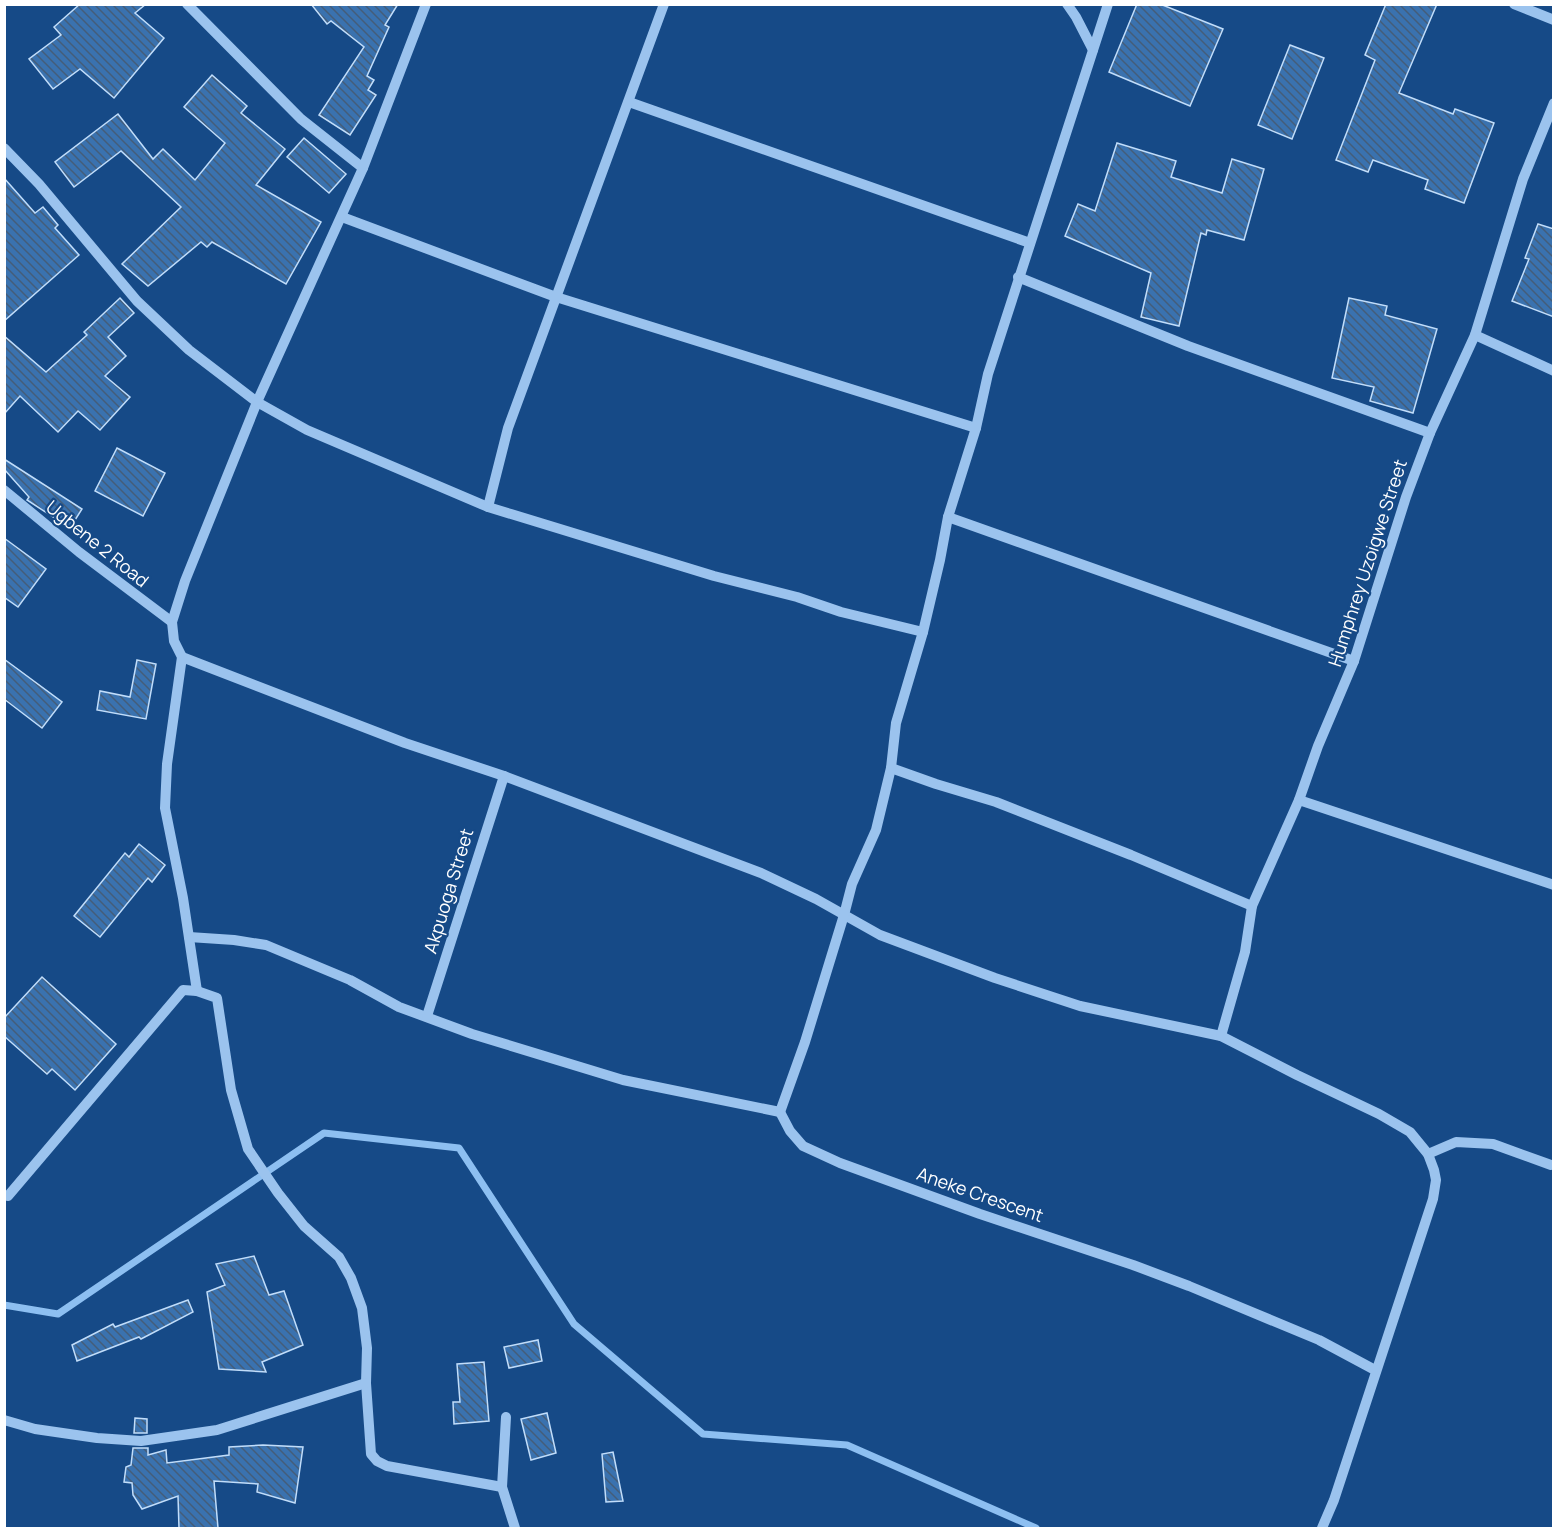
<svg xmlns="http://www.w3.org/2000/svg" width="1558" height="1533" viewBox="0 0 1558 1533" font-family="Manrope,sans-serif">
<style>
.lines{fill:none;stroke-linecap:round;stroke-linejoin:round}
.stream{stroke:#8dbff1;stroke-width:7}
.building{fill:url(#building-back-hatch);stroke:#c1ddfa;stroke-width:1.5}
.minor{stroke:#9bc3ee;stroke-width:10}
.labels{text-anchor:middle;stroke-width:4.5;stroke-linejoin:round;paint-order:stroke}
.street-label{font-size:18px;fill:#fff;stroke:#164a87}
</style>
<defs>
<pattern id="building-back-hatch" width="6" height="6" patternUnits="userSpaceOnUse" patternTransform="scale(1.5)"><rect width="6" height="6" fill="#3a72af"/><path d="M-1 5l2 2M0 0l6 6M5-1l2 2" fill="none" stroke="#445d79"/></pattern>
</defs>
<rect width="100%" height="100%" fill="#164a87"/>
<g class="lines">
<path class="stream" d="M 4,1305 L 58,1314 L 324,1133 L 459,1148 L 574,1324 L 703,1434 L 847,1445 L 1036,1528"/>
</g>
<g class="building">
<path d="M 80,4 L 146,4 L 135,13 L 164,38 L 114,98 L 80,69 L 53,89 L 29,59 L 61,35 L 54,27 Z"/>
<path d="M 311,4 L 398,4 L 385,25 L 389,27 L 367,76 L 374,80 L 368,90 L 376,95 L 350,135 L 319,115 L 364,47 L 331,21 L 327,24 Z"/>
<path d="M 1137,4 L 1160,4 L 1223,29 L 1190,106 L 1109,72 Z"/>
<path d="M 1386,4 L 1437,4 L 1399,93 L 1453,114 L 1455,109 L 1494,123 L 1464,203 L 1425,189 L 1428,180 L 1373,160 L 1368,172 L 1336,160 L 1375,60 L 1365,55 Z"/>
<path d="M 1290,45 L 1324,58 L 1292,139 L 1258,125 Z"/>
<path d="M 212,75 L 247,106 L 241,113 L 285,149 L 256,185 L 321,222 L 286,284 L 212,242 L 207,247 L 201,242 L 148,286 L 122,264 L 181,207 L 121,151 L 74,187 L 55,162 L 118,114 L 153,159 L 163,149 L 195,180 L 225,143 L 184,107 Z"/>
<path d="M 304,138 L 346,174 L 329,193 L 287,157 Z"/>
<path d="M 1117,143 L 1176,161 L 1171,177 L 1222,193 L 1232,159 L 1264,169 L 1244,240 L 1207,230 L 1206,235 L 1201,233 L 1179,326 L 1141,317 L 1151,273 L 1065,236 L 1078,204 L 1095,211 Z"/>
<path d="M 4,178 L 35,213 L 43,207 L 58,225 L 55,228 L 79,255 L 4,321 Z"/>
<path d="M 1538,224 L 1554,229 L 1554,317 L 1512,301 L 1529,259 L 1525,258 Z"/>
<path d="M 120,298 L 134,313 L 108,337 L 126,356 L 105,376 L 130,397 L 100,430 L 78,411 L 58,432 L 20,396 L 4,414 L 4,336 L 46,372 L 87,335 L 84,332 Z"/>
<path d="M 1349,298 L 1387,306 L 1385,315 L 1437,329 L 1413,413 L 1370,401 L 1374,387 L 1332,378 Z"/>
<path d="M 117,448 L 165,473 L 143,516 L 95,491 Z"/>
<path d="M 4,459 L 82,509 L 70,528 L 27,500 L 29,497 L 4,469 Z"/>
<path d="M 4,538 L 46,569 L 18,607 L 4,597 Z"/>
<path d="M 4,659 L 62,702 L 42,728 L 4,699 Z"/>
<path d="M 137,660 L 156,664 L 146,719 L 97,710 L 100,691 L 130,697 Z"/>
<path d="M 139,844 L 165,865 L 152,882 L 148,878 L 100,937 L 74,916 L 125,853 L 129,857 Z"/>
<path d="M 42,977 L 116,1044 L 75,1090 L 52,1069 L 47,1074 L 4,1036 L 4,1018 Z"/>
<path d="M 254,1256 L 269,1295 L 284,1291 L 303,1345 L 262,1362 L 266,1372 L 219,1369 L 207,1292 L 225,1285 L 216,1264 Z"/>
<path d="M 188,1300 L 193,1312 L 141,1339 L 139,1337 L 77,1361 L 72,1345 L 113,1324 L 115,1327 Z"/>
<path d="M 538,1340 L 542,1361 L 509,1368 L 504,1347 Z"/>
<path d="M 484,1362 L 489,1421 L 454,1424 L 453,1402 L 460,1402 L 457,1364 Z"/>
<path d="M 547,1413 L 556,1453 L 531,1460 L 521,1419 Z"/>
<path d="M 135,1418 L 147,1419 L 147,1433 L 134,1433 Z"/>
<path d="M 263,1445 L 303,1447 L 295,1503 L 257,1492 L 258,1484 L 214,1481 L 218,1528 L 179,1528 L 178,1496 L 142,1509 L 133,1495 L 132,1483 L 124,1482 L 126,1467 L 131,1465 L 133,1448 L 148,1448 L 148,1455 L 166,1450 L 167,1463 L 229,1455 L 229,1447 Z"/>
<path d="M 613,1452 L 623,1501 L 606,1502 L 602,1454 Z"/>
</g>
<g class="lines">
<g class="minor">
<path d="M 187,4 L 301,119 L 363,168"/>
<path d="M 1067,4 L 1076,17 L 1093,50"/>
<path d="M 1514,4 L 1554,20"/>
<path d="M 629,102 L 1030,243"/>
<path d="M 4,148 L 39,184 L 137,301 L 189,350 L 257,402 L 307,430 L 488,507 L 714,576 L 797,597 L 841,612 L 923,632"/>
<path d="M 342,217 L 556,297 L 976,428"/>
<path d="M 1018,277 L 1188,346 L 1430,433"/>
<path d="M 1475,335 L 1554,371"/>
<path d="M 4,490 L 79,552 L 172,622"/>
<path d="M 488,507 L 508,428 L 664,4"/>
<path d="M 948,517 L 1354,661"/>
<path d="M 182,657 L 405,743 L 504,776 L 761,873 L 816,899 L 880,935 L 995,978 L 1080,1006 L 1221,1036 L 1297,1075 L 1379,1114 L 1410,1132 L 1428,1154 L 1434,1170 L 1436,1180 L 1433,1199 L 1334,1500 L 1322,1528"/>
<path d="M 891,768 L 936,784 L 996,802 L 1131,855 L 1252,906"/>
<path d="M 1299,800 L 1554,885"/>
<path d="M 189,937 L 234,940 L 266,945 L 350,980 L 399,1007 L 472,1034 L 623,1080 L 780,1112"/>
<path d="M 197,991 L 183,898 L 165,808 L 167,764 L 182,657 L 174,641 L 172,622 L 185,581 L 257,402 L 363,168 L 426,4"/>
<path d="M 427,1016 L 504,776"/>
<path d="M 1221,1036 L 1245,952 L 1252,906 L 1299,800 L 1318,746 L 1354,661 L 1406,497 L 1430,433 L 1475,335 L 1523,179 L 1554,103"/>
<path d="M 780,1112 L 805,1042 L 844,915 L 852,884 L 876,830 L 891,768 L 896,723 L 923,632 L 940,560 L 948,517 L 976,428 L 988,374 L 1108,4"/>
<path d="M 780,1112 L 790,1131 L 803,1146 L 840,1163 L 980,1214 L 1133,1265 L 1189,1286 L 1319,1340 L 1375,1370"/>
<path d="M 1428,1154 L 1456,1142 L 1493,1144 L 1551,1165"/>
<path d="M 8,1196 L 183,990 L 197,991 L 217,998 L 231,1090 L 248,1149 L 278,1193 L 304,1226 L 339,1257 L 351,1278 L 362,1308 L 367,1348 L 366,1383 L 371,1454 L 377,1461 L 387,1466 L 502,1487"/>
<path d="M 506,1417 L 502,1487 L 515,1528"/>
<path d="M 4,1420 L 35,1429 L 97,1438 L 141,1441 L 217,1430 L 366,1383"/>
</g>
</g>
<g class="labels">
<g class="street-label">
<text transform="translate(97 544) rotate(39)" y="6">Ugbene 2 Road</text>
<text transform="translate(1368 563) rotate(-72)" y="6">Humphrey Uzoigwe Street</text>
<text transform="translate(449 891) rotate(-73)" y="6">Akpuoga Street</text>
<text transform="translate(980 1195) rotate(19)" y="6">Aneke Crescent</text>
</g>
</g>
<rect width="1558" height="1533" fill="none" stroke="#ffffff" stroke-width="12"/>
</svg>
